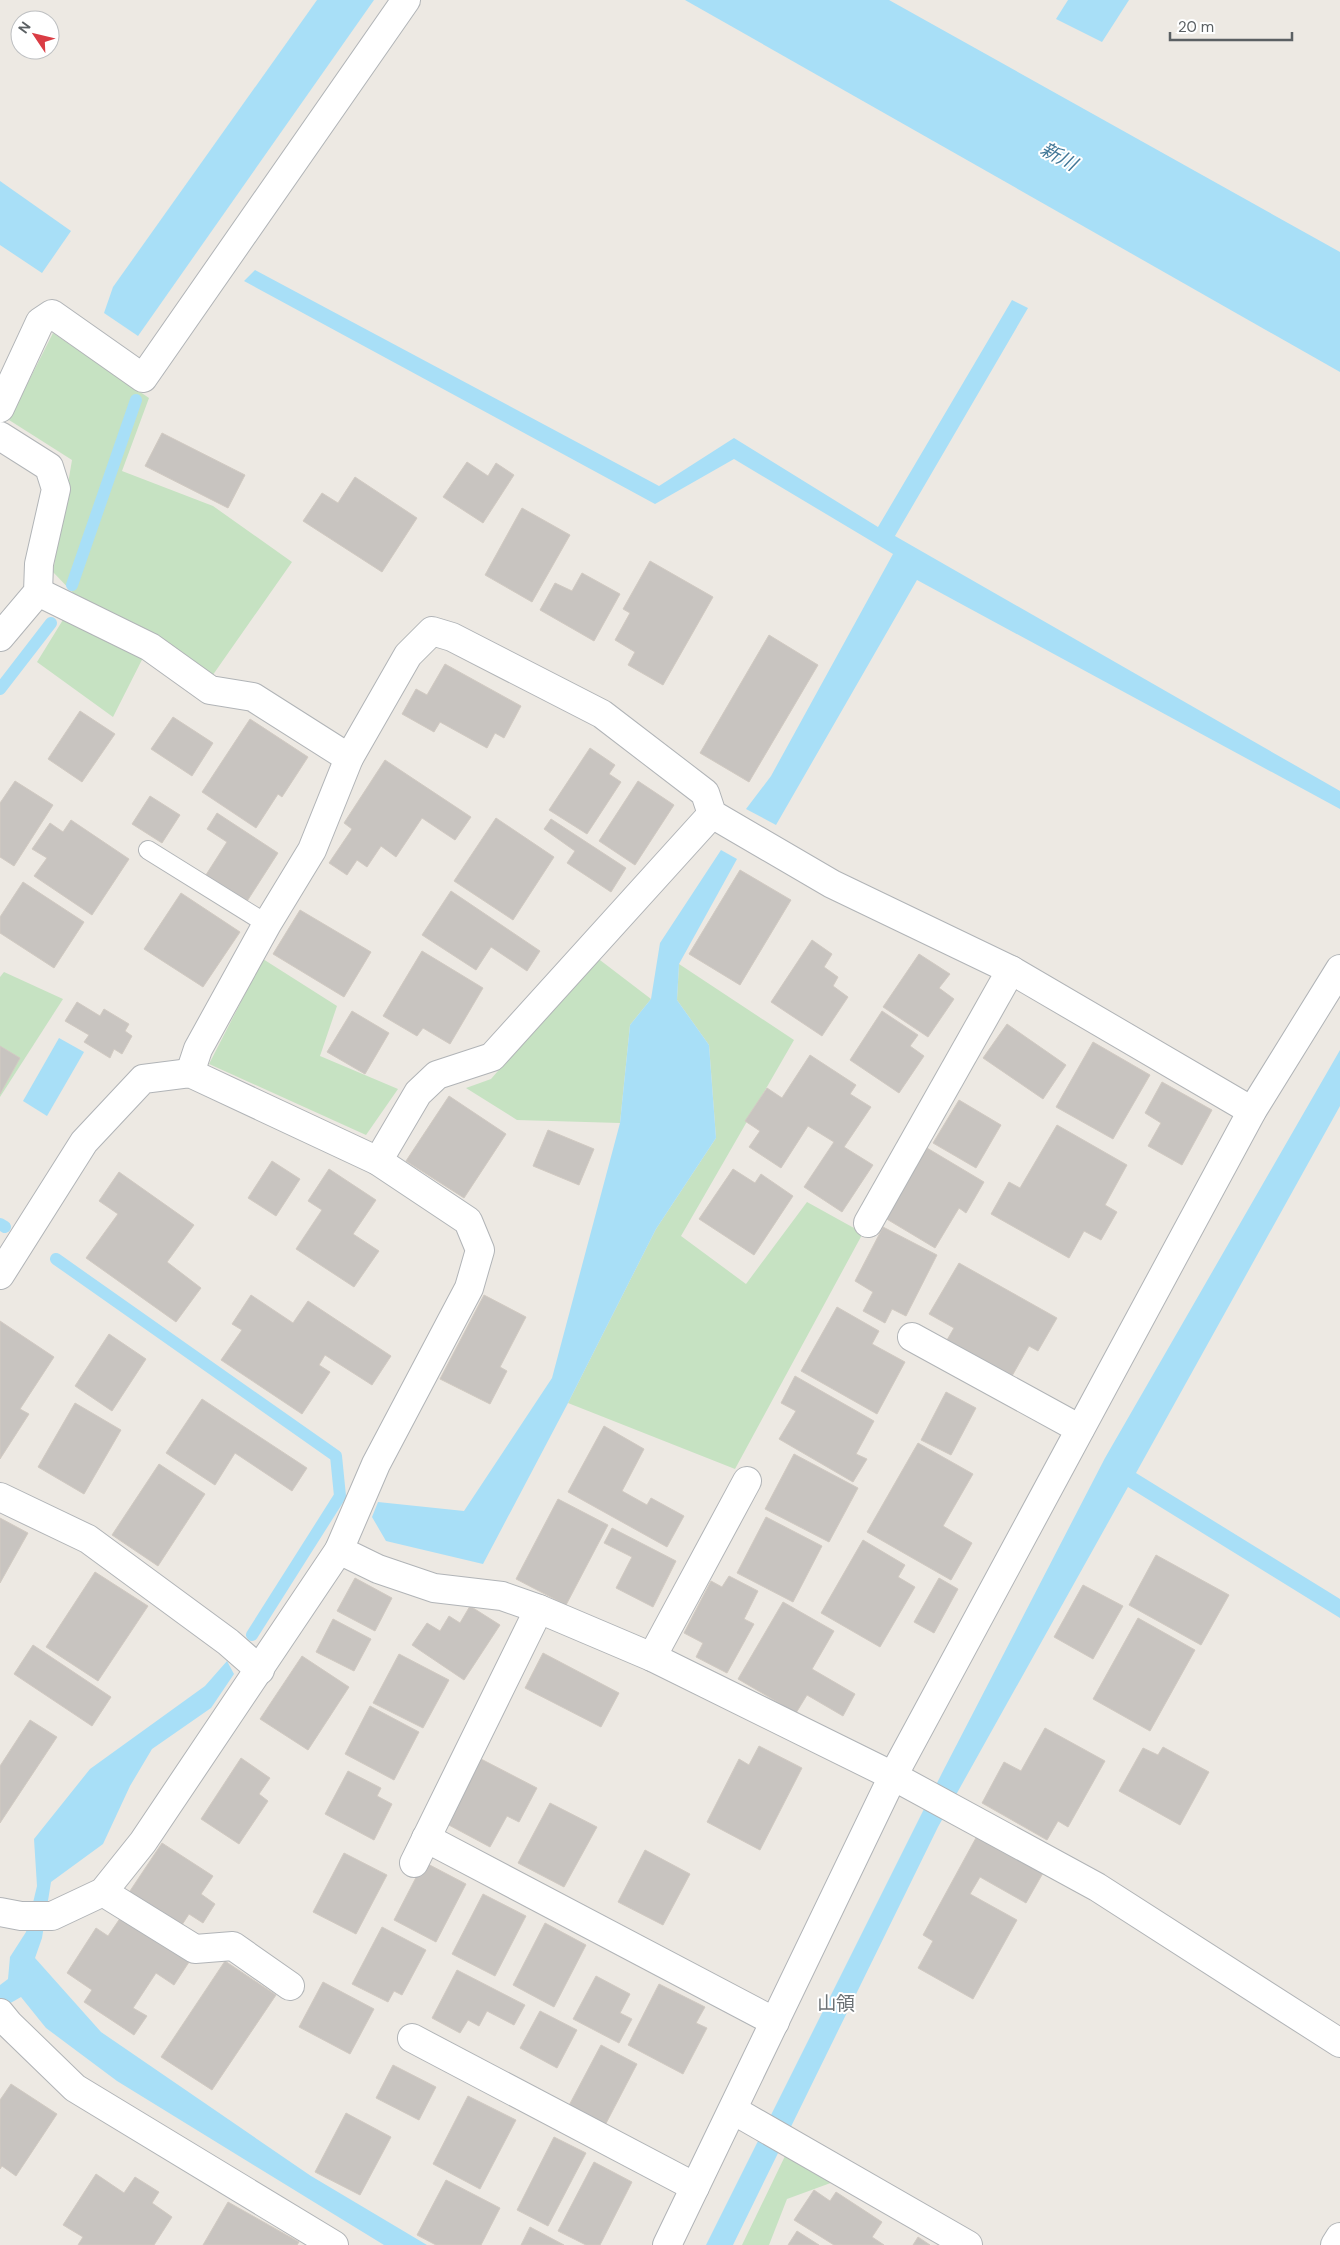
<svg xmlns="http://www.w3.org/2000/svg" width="1340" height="2245" viewBox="0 0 1340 2245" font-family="'DM Sans','Noto Sans JP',sans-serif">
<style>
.green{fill:#c6e2c2}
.water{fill:#a8dff7}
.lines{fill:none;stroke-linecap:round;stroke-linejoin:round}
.stream{stroke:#a8dff7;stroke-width:12}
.building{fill:#c8c4c0;stroke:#d1cac2}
.service-casing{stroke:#b1b4b7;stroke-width:20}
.minor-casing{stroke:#b1b4b7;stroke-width:30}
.tertiary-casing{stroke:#b1b4b7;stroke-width:30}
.service{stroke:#fff;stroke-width:18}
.minor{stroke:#fff;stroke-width:28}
.tertiary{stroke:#fff;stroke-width:28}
.labels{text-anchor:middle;stroke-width:4;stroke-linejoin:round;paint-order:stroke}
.water-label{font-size:19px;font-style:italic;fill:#417797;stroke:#fff}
.neighbourhood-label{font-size:19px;fill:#6c7275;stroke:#fff}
</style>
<rect width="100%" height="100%" fill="#ede9e3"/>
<g class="green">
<path d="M 53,333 L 149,398 L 122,471 L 213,506 L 292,562 L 210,679 L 153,638 L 113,717 L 37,662 L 77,597 L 53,572 L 72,460 L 9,420 Z"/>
<path d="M 596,957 L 651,999 L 630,1025 L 620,1123 L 517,1120 L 466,1088 L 491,1079 Z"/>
<path d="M 263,959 L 337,1006 L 320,1056 L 398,1089 L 366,1135 L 209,1064 Z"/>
<path d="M 679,964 L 794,1040 L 681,1236 L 746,1284 L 807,1202 L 863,1233 L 735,1469 L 568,1403 L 656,1229 L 716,1138 L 709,1045 L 677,1000 Z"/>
<path d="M 4,972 L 63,999 L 0,1097 L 0,977 Z"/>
<path d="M 786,2154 L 836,2181 L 787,2199 L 769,2245 L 742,2245 Z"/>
</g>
<g class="water">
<path d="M 317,0 L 374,0 L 138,336 L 104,313 L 113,287 Z"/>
<path d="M 685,0 L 889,0 L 1340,252 L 1340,372 Z"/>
<path d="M 1068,0 L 1129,0 L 1102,42 L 1056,19 Z"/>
<path d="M 0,181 L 71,231 L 42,273 L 0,245 Z"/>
<path d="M 255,270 L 659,486 L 734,438 L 878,527 L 1012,300 L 1028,308 L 895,536 L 1340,791 L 1340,809 L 917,580 L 776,825 L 746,809 L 771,776 L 893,554 L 734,459 L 655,504 L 244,281 Z"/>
<path d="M 721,850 L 737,859 L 679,964 L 677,1000 L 709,1045 L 716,1138 L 656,1229 L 568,1403 L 483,1564 L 386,1541 L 372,1517 L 378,1502 L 464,1511 L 552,1378 L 620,1123 L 630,1025 L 651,999 L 660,943 Z"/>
<path d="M 59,1038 L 84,1052 L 47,1116 L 23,1101 Z"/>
<path d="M 1340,1050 L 1340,1106 L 1136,1473 L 1340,1599 L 1340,1618 L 1128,1487 L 938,1827 L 733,2245 L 706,2245 L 942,1773 L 1105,1458 Z"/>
<path d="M 227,1661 L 234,1674 L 211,1708 L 152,1749 L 130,1786 L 103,1844 L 51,1882 L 42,1938 L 35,1958 L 101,2032 L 311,2176 L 427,2245 L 384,2245 L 117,2081 L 46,2028 L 21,1997 L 0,2009 L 0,1985 L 8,1979 L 10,1957 L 26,1932 L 37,1886 L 34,1839 L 90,1769 L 205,1686 Z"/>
</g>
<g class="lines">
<g class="stream">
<path d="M 72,585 L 136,400"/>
<path d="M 0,689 L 51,623"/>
<path d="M 0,1224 L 5,1227"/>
<path d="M 56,1259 L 336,1456 L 340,1496 L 252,1635"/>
</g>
</g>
<g class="building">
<path d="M 162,433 L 245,475 L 228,508 L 145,466 Z"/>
<path d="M 467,462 L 488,476 L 496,463 L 514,475 L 483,523 L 443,497 Z"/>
<path d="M 355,477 L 417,518 L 382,572 L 303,521 L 322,493 L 338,503 Z"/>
<path d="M 522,508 L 570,535 L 532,602 L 485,575 Z"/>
<path d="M 650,561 L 713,597 L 663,685 L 628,665 L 635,652 L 615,640 L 630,613 L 623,609 Z"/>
<path d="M 582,573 L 620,594 L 594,641 L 540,610 L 555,583 L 572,591 Z"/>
<path d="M 769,635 L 818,665 L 749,782 L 700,753 Z"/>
<path d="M 445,664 L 521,706 L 504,738 L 495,733 L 487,748 L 440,722 L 434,732 L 402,714 L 416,689 L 427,695 Z"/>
<path d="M 80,711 L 115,734 L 82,782 L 48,759 Z"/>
<path d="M 173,717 L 213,743 L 192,776 L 151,749 Z"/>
<path d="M 250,719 L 308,757 L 282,797 L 278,794 L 256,828 L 202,792 Z"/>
<path d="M 590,748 L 615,765 L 609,774 L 621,782 L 587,834 L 549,810 Z"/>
<path d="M 385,760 L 471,817 L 455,840 L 422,818 L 396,857 L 381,846 L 367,867 L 357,860 L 347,875 L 329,863 L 352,829 L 344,823 Z"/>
<path d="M 15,781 L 53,805 L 14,866 L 0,857 L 0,803 Z"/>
<path d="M 638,781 L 674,805 L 635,865 L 599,841 Z"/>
<path d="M 150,796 L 180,815 L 162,843 L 132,824 Z"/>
<path d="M 217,813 L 278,853 L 244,906 L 204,878 L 227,842 L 207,829 Z"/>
<path d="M 496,818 L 554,857 L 513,920 L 454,881 Z"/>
<path d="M 551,819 L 626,868 L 611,892 L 567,863 L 575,851 L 544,829 Z"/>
<path d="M 71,820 L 129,859 L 92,915 L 34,876 L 47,858 L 32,849 L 50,823 L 63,832 Z"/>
<path d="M 740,870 L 791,900 L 740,985 L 689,954 Z"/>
<path d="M 23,882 L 84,922 L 54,968 L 0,933 L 0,917 Z"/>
<path d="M 451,891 L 540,951 L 527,971 L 491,947 L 476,970 L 422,935 Z"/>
<path d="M 181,893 L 240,932 L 203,987 L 144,949 Z"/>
<path d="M 300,910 L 371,952 L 344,997 L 273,954 Z"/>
<path d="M 812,940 L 832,954 L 824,967 L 838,977 L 833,986 L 848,997 L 822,1036 L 771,1002 Z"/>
<path d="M 422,951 L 483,988 L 450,1044 L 423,1028 L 417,1036 L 383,1016 Z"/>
<path d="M 919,954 L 950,974 L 939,988 L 954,999 L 928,1037 L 883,1007 Z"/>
<path d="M 77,1002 L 100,1016 L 104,1009 L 129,1024 L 125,1031 L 132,1036 L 122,1054 L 114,1049 L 110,1058 L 84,1042 L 89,1035 L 65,1021 Z"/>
<path d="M 352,1011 L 389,1033 L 365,1074 L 327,1052 Z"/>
<path d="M 882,1011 L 918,1035 L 910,1046 L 924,1056 L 899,1093 L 850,1060 Z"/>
<path d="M 1007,1024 L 1066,1065 L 1043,1099 L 983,1058 Z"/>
<path d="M 1093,1042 L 1150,1075 L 1113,1139 L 1056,1107 Z"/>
<path d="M 0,1046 L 20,1058 L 0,1094 Z"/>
<path d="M 810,1055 L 856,1085 L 850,1094 L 871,1107 L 844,1147 L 873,1165 L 842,1212 L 804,1187 L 834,1142 L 808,1126 L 781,1168 L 749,1147 L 760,1131 L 745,1121 L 767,1088 L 782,1098 Z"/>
<path d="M 1162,1082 L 1212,1110 L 1182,1165 L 1148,1146 L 1161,1123 L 1145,1113 Z"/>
<path d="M 449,1096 L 506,1134 L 464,1198 L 406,1161 Z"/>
<path d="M 959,1100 L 1001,1125 L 976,1168 L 933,1143 Z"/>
<path d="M 1057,1125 L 1127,1165 L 1105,1205 L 1117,1212 L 1101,1240 L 1084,1231 L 1069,1258 L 991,1214 L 1009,1182 L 1020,1188 Z"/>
<path d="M 548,1130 L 594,1149 L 579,1185 L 533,1166 Z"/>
<path d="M 927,1148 L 984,1182 L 966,1213 L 959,1208 L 935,1248 L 885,1218 Z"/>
<path d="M 272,1161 L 300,1179 L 276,1216 L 248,1198 Z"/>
<path d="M 329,1169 L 376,1200 L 353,1234 L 379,1251 L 354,1287 L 296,1249 L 322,1210 L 308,1201 Z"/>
<path d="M 733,1169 L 755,1183 L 761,1174 L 793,1196 L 754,1255 L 699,1219 Z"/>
<path d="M 119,1172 L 194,1225 L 167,1262 L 201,1288 L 176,1322 L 86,1258 L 118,1214 L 99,1201 Z"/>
<path d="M 883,1227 L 937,1255 L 906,1316 L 892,1309 L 885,1323 L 863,1311 L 873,1292 L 855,1281 Z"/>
<path d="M 959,1263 L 1057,1318 L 1038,1351 L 1029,1346 L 1012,1376 L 947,1340 L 954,1328 L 929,1314 Z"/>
<path d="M 251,1295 L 293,1323 L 308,1301 L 391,1356 L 372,1385 L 325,1355 L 319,1365 L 330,1372 L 302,1414 L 221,1360 L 242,1330 L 232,1324 Z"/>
<path d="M 484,1295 L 526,1317 L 500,1367 L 507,1371 L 490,1404 L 440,1379 Z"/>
<path d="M 837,1307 L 879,1331 L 872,1344 L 905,1362 L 877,1414 L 801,1371 Z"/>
<path d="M 0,1321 L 54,1357 L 20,1409 L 29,1414 L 0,1459 Z"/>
<path d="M 109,1334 L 146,1359 L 112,1411 L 75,1386 Z"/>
<path d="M 795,1376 L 874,1421 L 856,1454 L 867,1459 L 853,1482 L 779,1439 L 796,1411 L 781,1403 Z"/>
<path d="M 946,1392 L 976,1408 L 951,1455 L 921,1440 Z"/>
<path d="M 202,1399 L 307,1468 L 292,1491 L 235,1453 L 215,1485 L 166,1453 Z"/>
<path d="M 75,1403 L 121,1430 L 84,1494 L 38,1467 Z"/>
<path d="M 604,1426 L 644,1449 L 622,1491 L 647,1505 L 651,1498 L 684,1516 L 667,1547 L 568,1492 Z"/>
<path d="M 918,1443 L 973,1474 L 943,1526 L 972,1543 L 951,1580 L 867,1532 Z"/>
<path d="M 794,1454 L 858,1488 L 829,1542 L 765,1509 Z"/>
<path d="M 159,1464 L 205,1494 L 158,1566 L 112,1535 Z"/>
<path d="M 558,1499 L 608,1525 L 566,1605 L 516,1579 Z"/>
<path d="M 766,1517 L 822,1546 L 793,1602 L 737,1573 Z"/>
<path d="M 0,1518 L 28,1533 L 0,1583 Z"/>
<path d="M 612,1528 L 676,1561 L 653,1607 L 616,1588 L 632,1557 L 604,1543 Z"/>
<path d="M 863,1540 L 905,1565 L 898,1577 L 915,1587 L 880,1647 L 821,1613 Z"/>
<path d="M 1156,1555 L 1229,1595 L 1201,1645 L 1129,1605 Z"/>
<path d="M 95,1572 L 148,1606 L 98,1681 L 46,1647 Z"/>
<path d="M 729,1576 L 758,1591 L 744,1619 L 754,1624 L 727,1673 L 696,1657 L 703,1643 L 684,1633 L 711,1581 L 722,1587 Z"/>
<path d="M 355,1578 L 392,1598 L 375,1631 L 337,1611 Z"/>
<path d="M 939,1578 L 958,1589 L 934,1633 L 914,1622 Z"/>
<path d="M 1083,1585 L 1123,1606 L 1093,1659 L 1054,1637 Z"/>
<path d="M 783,1602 L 834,1631 L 812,1669 L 855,1694 L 843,1716 L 807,1695 L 796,1713 L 738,1679 Z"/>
<path d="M 470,1606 L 500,1625 L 464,1680 L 412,1645 L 427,1623 L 440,1631 L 449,1616 L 460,1623 Z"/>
<path d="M 1138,1618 L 1195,1650 L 1150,1731 L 1093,1699 Z"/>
<path d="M 333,1619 L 371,1639 L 354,1671 L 316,1652 Z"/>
<path d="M 33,1645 L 111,1697 L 92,1726 L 14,1674 Z"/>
<path d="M 543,1653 L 619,1693 L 601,1727 L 525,1688 Z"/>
<path d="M 399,1654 L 449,1680 L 423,1728 L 373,1703 Z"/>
<path d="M 302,1656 L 349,1687 L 308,1750 L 260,1719 Z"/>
<path d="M 370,1706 L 419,1732 L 394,1780 L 345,1754 Z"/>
<path d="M 30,1720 L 57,1737 L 0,1823 L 0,1766 Z"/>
<path d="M 1045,1728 L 1105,1761 L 1068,1827 L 1058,1821 L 1047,1840 L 982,1803 L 1004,1762 L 1021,1771 Z"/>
<path d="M 759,1746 L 802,1768 L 760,1850 L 707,1822 L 739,1759 L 749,1765 Z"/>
<path d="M 1163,1747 L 1209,1772 L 1180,1825 L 1119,1791 L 1143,1748 L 1158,1755 Z"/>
<path d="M 241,1758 L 270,1778 L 259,1794 L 268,1801 L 239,1844 L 201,1819 Z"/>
<path d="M 481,1759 L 537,1788 L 519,1822 L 507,1816 L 490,1847 L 447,1824 Z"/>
<path d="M 348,1771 L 381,1788 L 377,1796 L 392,1804 L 374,1840 L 325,1814 Z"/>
<path d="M 550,1803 L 597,1827 L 564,1887 L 518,1863 Z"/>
<path d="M 977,1836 L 1043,1873 L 1026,1903 L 980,1877 L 970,1894 L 1017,1920 L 973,1999 L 918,1968 L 933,1941 L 923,1935 Z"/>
<path d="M 162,1843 L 213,1876 L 201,1894 L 215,1904 L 203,1923 L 189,1914 L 180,1928 L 128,1894 Z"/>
<path d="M 645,1850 L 690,1874 L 663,1925 L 618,1902 Z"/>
<path d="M 344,1853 L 387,1875 L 356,1934 L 313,1912 Z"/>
<path d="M 424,1862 L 466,1884 L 436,1942 L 394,1920 Z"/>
<path d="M 483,1894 L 526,1916 L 495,1976 L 452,1954 Z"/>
<path d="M 123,1914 L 191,1959 L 174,1985 L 156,1973 L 133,2008 L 147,2016 L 134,2035 L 84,2002 L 92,1990 L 67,1973 L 96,1928 L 108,1936 Z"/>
<path d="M 545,1923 L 586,1945 L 554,2007 L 513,1985 Z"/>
<path d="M 382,1927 L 426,1950 L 402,1995 L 394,1991 L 388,2002 L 352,1984 Z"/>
<path d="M 225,1961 L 276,1995 L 212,2090 L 161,2057 Z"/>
<path d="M 457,1970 L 525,2005 L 514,2025 L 487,2011 L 479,2026 L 468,2020 L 460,2033 L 432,2018 Z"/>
<path d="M 596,1976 L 630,1994 L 620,2013 L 632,2019 L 619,2043 L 573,2019 Z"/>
<path d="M 323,1982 L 374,2009 L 350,2054 L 299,2027 Z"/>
<path d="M 659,1984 L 705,2007 L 696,2023 L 707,2028 L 683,2074 L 628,2045 Z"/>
<path d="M 540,2011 L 577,2030 L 557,2068 L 520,2048 Z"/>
<path d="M 601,2045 L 637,2064 L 602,2131 L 565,2113 Z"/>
<path d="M 393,2065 L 436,2087 L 419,2120 L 376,2098 Z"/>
<path d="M 11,2084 L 57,2114 L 16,2176 L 2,2166 L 0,2169 L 0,2100 Z"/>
<path d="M 468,2096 L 516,2120 L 480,2189 L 433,2164 Z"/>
<path d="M 346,2113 L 391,2137 L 360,2195 L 315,2172 Z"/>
<path d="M 554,2137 L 586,2153 L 548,2226 L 517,2210 Z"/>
<path d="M 594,2162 L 632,2182 L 600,2245 L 586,2245 L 558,2231 Z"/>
<path d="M 96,2174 L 124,2193 L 135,2177 L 159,2192 L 152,2203 L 172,2217 L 154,2245 L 78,2245 L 83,2237 L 63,2225 Z"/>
<path d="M 446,2180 L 500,2208 L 481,2245 L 436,2245 L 417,2235 Z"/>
<path d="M 814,2190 L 830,2201 L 836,2192 L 882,2222 L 872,2237 L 884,2245 L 834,2245 L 794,2220 Z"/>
<path d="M 228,2202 L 299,2242 L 297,2245 L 203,2245 Z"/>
<path d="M 530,2227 L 564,2245 L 521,2245 Z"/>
<path d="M 797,2231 L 819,2245 L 788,2245 Z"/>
<path d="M 918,2237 L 930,2245 L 913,2245 Z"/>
</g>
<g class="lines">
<defs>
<path id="service" d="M 148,850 L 267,924"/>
<g id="minor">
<path d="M 0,408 L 40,322 L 52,314 L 143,378 L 406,0"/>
<path d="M 0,436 L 49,467 L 56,489 L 39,564 L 38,592 L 0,637"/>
<path d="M 38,592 L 150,647 L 210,690 L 253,697 L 349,758"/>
<path d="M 190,1073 L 198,1049 L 267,924 L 312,850 L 349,758 L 408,655 L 432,631 L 452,637 L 602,714 L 705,793 L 712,814 L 832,884 L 1011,970 L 1252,1111"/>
<path d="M 378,1161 L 418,1093 L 437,1075 L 492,1057 L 712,814"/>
<path d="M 868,1223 L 1011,970"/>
<path d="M 0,1275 L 84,1142 L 143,1079 L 190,1073 L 378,1161 L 468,1221 L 480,1250 L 469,1288 L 376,1464 L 339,1550 L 143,1842 L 103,1892 L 52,1916 L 21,1916 L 0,1912"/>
<path d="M 912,1337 L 1080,1429"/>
<path d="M 0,1497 L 88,1539 L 228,1642 L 260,1670"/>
<path d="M 339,1550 L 378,1569 L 434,1588 L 502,1596 L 539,1609 L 652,1657 L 893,1776 L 1097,1887 L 1340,2043"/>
<path d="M 652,1657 L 747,1481"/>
<path d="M 426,1838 L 775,2022"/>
<path d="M 414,1863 L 539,1609"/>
<path d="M 103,1892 L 195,1949 L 233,1946 L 290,1986"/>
<path d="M 0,2013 L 9,2024 L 75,2088 L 334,2245"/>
<path d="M 412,2038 L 695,2187"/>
<path d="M 733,2110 L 968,2245"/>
<path d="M 1335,2245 L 1340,2237"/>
</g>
<path id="tertiary" d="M 667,2245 L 893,1776 L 1252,1111 L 1340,969"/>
</defs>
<use href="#service" class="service-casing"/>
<use href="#minor" class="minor-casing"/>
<use href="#tertiary" class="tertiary-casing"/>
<use href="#service" class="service"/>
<use href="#minor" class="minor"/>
<use href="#tertiary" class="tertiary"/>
</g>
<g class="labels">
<g class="water-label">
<text transform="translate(1059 156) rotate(29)" y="7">新川</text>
</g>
<g class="neighbourhood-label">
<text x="836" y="2010">山領</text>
</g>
</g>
<g transform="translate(35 35) rotate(305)"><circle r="24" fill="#ffffff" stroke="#bdbfc1"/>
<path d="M0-4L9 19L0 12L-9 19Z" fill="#da3c44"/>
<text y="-8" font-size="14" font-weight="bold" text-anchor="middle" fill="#5b6063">N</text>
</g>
<path d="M1170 32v8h122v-8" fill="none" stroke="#5b6063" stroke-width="2.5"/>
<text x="1178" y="32" font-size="15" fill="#5b6063" stroke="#ffffff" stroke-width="4" paint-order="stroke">20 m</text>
</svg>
